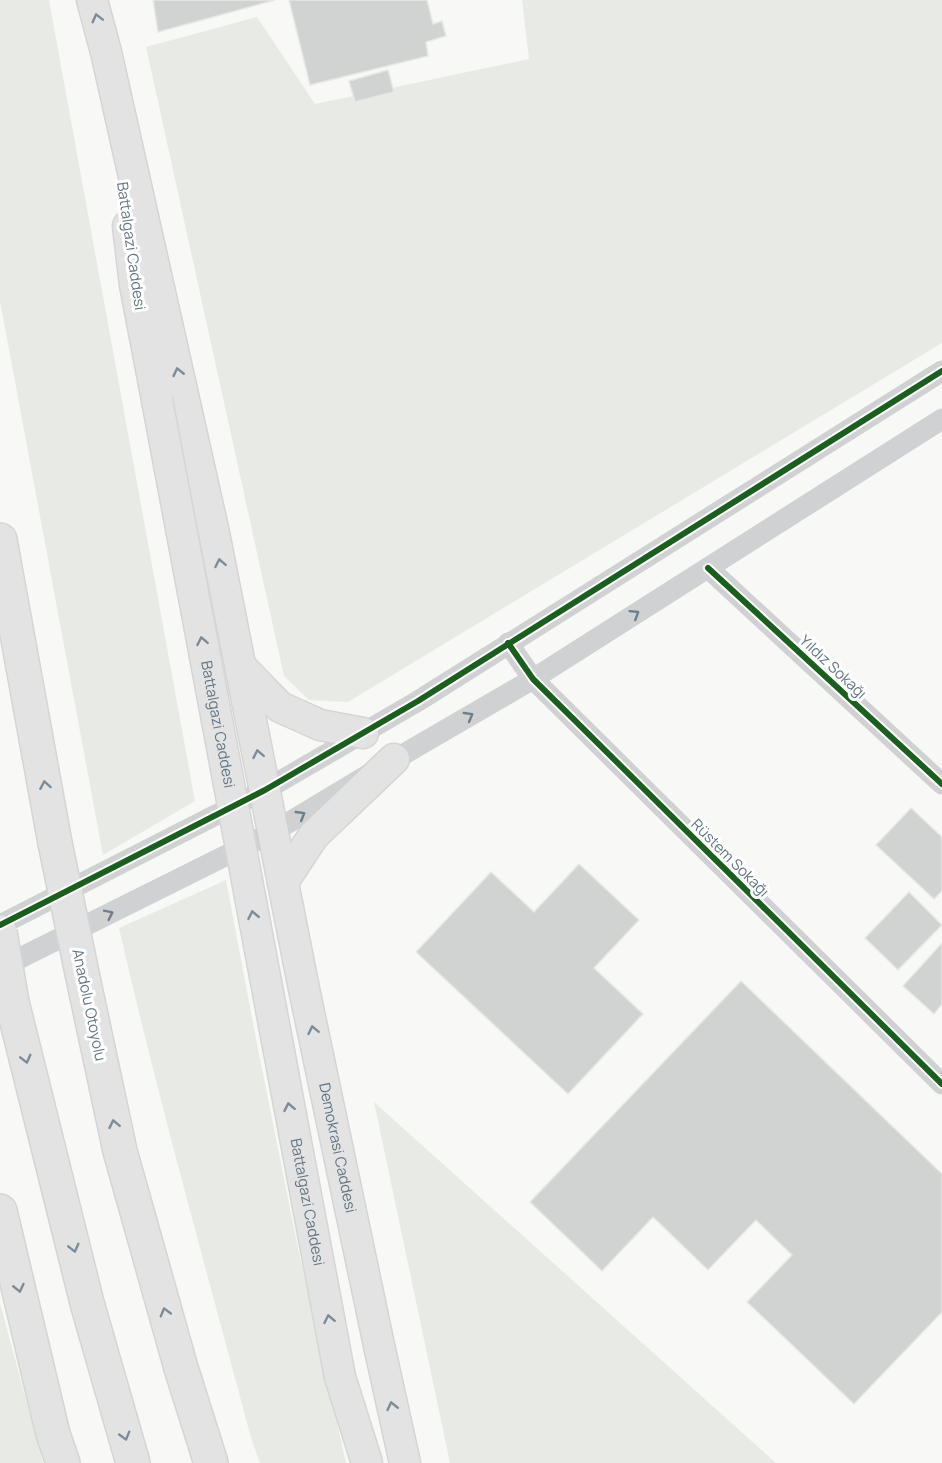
<svg xmlns="http://www.w3.org/2000/svg" width="942" height="1463" viewBox="0 0 942 1463" font-family="Manrope,sans-serif">
<style>
.green{fill:#e8ebe5}
.building{fill:#d1d3d3;stroke:#e7e7e6;stroke-width:1.5}
.lines{fill:none;stroke-linecap:round;stroke-linejoin:round}
.secondary-casing{stroke:#d4d6d6;stroke-width:33}
.motorway-casing{stroke:#d4d5d5;stroke-width:36}
.minor{stroke:#d0d1d2;stroke-width:21}
.secondary{stroke:#e3e3e3;stroke-width:30}
.motorway{stroke:#e3e3e3;stroke-width:33}
.secondary-bridge-casing{stroke:#d4d6d6;stroke-width:33;stroke-linecap:butt}
.motorway-bridge-casing{stroke:#d4d5d5;stroke-width:36;stroke-linecap:butt}
.secondary-bridge{stroke:#e3e3e3;stroke-width:30}
.motorway-bridge{stroke:#e3e3e3;stroke-width:33}
.cycleway-casing{stroke:#fff;stroke-width:10}
.cycleway{stroke:#1b5e20;stroke-width:6}
.oneway{stroke:#7c8b96}
.oneway2{stroke:#6d7e8b}
.labels{text-anchor:middle;stroke-width:6;stroke-linejoin:round;paint-order:stroke}
.street-label{font-size:15px;fill:#627583;stroke:#fff}
</style>
<rect width="100%" height="100%" fill="#f8f8f7"/>
<g class="green">
<path d="M 0,0 L 49,0 L 195,801 L 103,855 L 0,301 Z"/>
<path d="M 522,0 L 942,0 L 942,343 L 348,702 L 309,700 L 284,676 L 146,47 L 257,17 L 315,104 L 529,59 Z"/>
<path d="M 226,880 L 256,1039 L 298,1248 L 346,1463 L 260,1463 L 251,1438 C 206,1268 158,1099 119,928 Z"/>
<path d="M 374,1102 L 776,1463 L 450,1463 Z"/>
<path d="M 0,1303 L 43,1463 L 0,1463 Z"/>
</g>
<g class="building">
<path d="M 153,0 L 275,0 L 158,32 Z"/>
<path d="M 289,0 L 427,0 L 433,24 L 442,21 L 446,36 L 426,42 L 428,56 L 310,85 Z"/>
<path d="M 388,70 L 394,92 L 355,102 L 349,81 Z"/>
<path d="M 911,808 L 942,837 L 942,891 L 934,899 L 876,845 Z"/>
<path d="M 579,864 L 639,920 L 594,968 L 643,1014 L 568,1094 L 416,952 L 491,872 L 534,912 Z"/>
<path d="M 909,892 L 942,925 L 898,970 L 865,938 Z"/>
<path d="M 942,943 L 942,1004 L 934,1014 L 903,986 Z"/>
<path d="M 741,981 L 942,1174 L 942,1312 L 854,1404 L 747,1302 L 792,1255 L 756,1220 L 708,1270 L 653,1217 L 602,1271 L 530,1202 Z"/>
</g>
<g class="lines">
<defs>
<g id="secondary">
<path id="s1" d="M 92,0 L 106,52 L 214,533 L 304,989 L 380,1350 L 405,1463"/>
<path d="M 128,226 L 135,285 L 157,400"/>
<path d="M 241,667 L 280,707 L 320,725 L 363,733"/>
<path d="M 283,882 L 314,835 L 394,759"/>
<path d="M 340,1377 L 367,1463"/>
</g>
<g id="motorway">
<path d="M 0,540 L 55,843"/>
<path d="M 83,978 L 120,1151 L 181,1368 L 211,1463"/>
<path d="M 12,1002 L 87,1303 L 133,1463"/>
<path d="M 0,1211 L 53,1434 L 63,1463"/>
</g>
</defs>
<use href="#secondary" class="secondary-casing"/>
<use href="#motorway" class="motorway-casing"/>
<g class="minor">
<path d="M 708,568 L 942,784"/>
<path d="M 508,643 L 533,679 L 942,1084"/>
<path d="M 0,925 L 265,790 L 418,701 L 942,371"/>
<path d="M 0,968 L 273,832 L 361,779 L 533,679 L 942,419"/>
</g>
<use href="#secondary" class="secondary"/>
<use href="#motorway" class="motorway"/>
<defs>
<g id="secondary-bridge">
<path id="s2" d="M 157,400 L 340,1377"/>
</g>
<g id="motorway-bridge">
<path d="M 55,843 L 83,978"/>
<path d="M 0,932 L 12,1002"/>
</g>
</defs>
<use href="#secondary-bridge" class="secondary-bridge-casing"/>
<use href="#motorway-bridge" class="motorway-bridge-casing"/>
<use href="#secondary-bridge" class="secondary-bridge"/>
<use href="#motorway-bridge" class="motorway-bridge"/>
<defs>
<g id="cycleway">
<path d="M 708,568 L 942,784"/>
<path d="M 508,643 L 533,679 L 942,1084"/>
<path d="M 0,925 L 265,790 L 418,701 L 942,371"/>
</g>
</defs>
<use href="#cycleway" class="cycleway-casing"/>
<use href="#cycleway" class="cycleway"/>
</g>
<defs><path id="oneway-chevron" d="M-2-3.5L2.5 0L-2 3.5" fill="none" stroke-width="1.6" stroke-linecap="round" stroke-linejoin="round" transform="scale(1.5)"/></defs>
<g class="oneway">
<use href="#oneway-chevron" transform="translate(97 18) rotate(-104)"/>
<use href="#oneway-chevron" transform="translate(178 372) rotate(-103)"/>
<use href="#oneway-chevron" transform="translate(220 563) rotate(-101)"/>
<use href="#oneway-chevron" transform="translate(202 641) rotate(-101)"/>
<use href="#oneway-chevron" transform="translate(258 754) rotate(-101)"/>
<use href="#oneway-chevron" transform="translate(45 785) rotate(-100)"/>
<use href="#oneway-chevron" transform="translate(253 915) rotate(-101)"/>
<use href="#oneway-chevron" transform="translate(313 1030) rotate(-102)"/>
<use href="#oneway-chevron" transform="translate(26 1059) rotate(76)"/>
<use href="#oneway-chevron" transform="translate(289 1107) rotate(-101)"/>
<use href="#oneway-chevron" transform="translate(114 1124) rotate(-102)"/>
<use href="#oneway-chevron" transform="translate(74 1248) rotate(76)"/>
<use href="#oneway-chevron" transform="translate(19 1288) rotate(77)"/>
<use href="#oneway-chevron" transform="translate(165 1312) rotate(-106)"/>
<use href="#oneway-chevron" transform="translate(329 1319) rotate(-101)"/>
<use href="#oneway-chevron" transform="translate(392 1406) rotate(-103)"/>
<use href="#oneway-chevron" transform="translate(125 1436) rotate(74)"/>
</g>
<g class="oneway2">
<use href="#oneway-chevron" transform="translate(635 614) rotate(-32)"/>
<use href="#oneway-chevron" transform="translate(469 716) rotate(-30)"/>
<use href="#oneway-chevron" transform="translate(301 815) rotate(-31)"/>
<use href="#oneway-chevron" transform="translate(109 914) rotate(-26)"/>
</g>
<g class="labels">
<g class="street-label">
<text transform="translate(131 246) rotate(82)" y="5">Battalgazi Caddesi</text>
<text transform="translate(833 667) rotate(43)" y="5">Yıldız Sokağı</text>
<text dy="5" stroke="none"><textPath href="#s2" startOffset="330">Battalgazi Caddesi</textPath></text>
<text transform="translate(730 858) rotate(45)" y="5">Rüstem Sokağı</text>
<text transform="translate(89 1005) rotate(78)" y="5">Anadolu Otoyolu</text>
<text dy="5" stroke="none"><textPath href="#s1" startOffset="1174">Demokrasi Caddesi</textPath></text>
<text dy="5" stroke="none"><textPath href="#s2" startOffset="816">Battalgazi Caddesi</textPath></text>
</g>
</g>
</svg>
